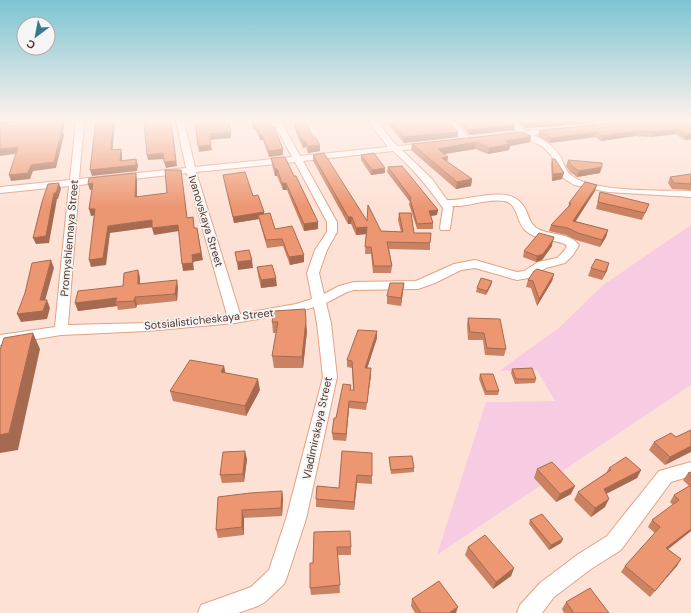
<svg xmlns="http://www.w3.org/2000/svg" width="691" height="613" viewBox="0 0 691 613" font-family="'DM Sans',sans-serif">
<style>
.green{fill:#f7cce3}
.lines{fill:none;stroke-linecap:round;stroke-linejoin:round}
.minor-casing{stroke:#e3a184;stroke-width:2}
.minor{fill:#fff;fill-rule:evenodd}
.wall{fill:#cb8262}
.shaded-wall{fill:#a56a50}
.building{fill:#ec9772;stroke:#a56a50}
.labels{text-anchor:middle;stroke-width:3.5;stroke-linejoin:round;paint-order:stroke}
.street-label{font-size:11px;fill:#51352a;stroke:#f5f5f5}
</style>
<rect width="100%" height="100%" fill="#fee1d5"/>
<path class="green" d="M 691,225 L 691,385 L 437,555 L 486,402 L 555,401 L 537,370 L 499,371 L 560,327 L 603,285 Z"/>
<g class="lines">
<defs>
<g id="minor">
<path d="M 76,121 L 84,121 L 79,179 L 186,168 L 176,121 L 184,121 L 195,167 L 292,157 L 273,121 L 281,121 L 300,156 L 388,147 L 368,121 L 376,121 L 397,146 L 431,143 L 432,145 L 428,148 L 402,150 L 432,179 L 447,200 C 468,201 506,185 521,203 C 530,212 527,224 540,230 C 551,235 570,233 579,245 L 573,255 L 565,263 L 546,268 L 528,278 L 517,280 L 475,268 L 461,270 L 435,283 L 418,289 L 354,290 L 347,292 L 326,303 L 331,323 L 337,377 L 306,519 L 287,577 L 284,584 L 265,602 L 258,606 L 238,613 L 198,613 L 201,605 L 251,587 L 269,570 L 286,519 L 323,377 L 317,323 L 314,307 L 298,312 L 235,323 L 147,331 L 61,335 L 0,345 L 0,335 L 55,327 L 69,186 L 0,193 L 0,187 L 70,180 ZM 393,151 C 413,168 428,187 443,208 L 440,228 L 441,230 L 449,230 L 450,228 L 453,208 L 452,206 C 469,207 487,198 504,201 C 518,203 516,221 525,230 C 535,240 552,239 565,244 L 567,246 L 564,251 L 557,258 L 538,262 L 524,271 L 517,272 L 475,260 L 454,264 L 416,281 L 354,282 L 339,286 L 324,294 L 319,273 L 327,250 L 337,232 L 337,222 L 303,161 ZM 295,162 L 327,222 L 327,232 L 315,250 L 307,273 L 312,299 L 296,304 L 240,314 L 196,172 ZM 187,173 L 227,315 L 147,323 L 68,325 L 79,185 Z"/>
<path d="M 444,121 L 453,121 L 470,138 L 471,140 L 470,142 L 464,142 Z"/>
<path d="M 508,121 L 516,121 L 526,131 L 558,129 L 559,131 L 555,133 L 533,135 C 544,140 553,145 560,156 C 564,162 565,172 572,176 C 596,193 661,190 691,191 L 691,197 L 608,192 L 574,185 L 562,177 L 551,155 L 543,147 L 523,136 L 506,137 L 506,133 L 517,132 Z"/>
<path d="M 594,121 L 605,121 L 610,125 L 606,127 L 589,129 L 589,125 L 598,124 Z"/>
<path d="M 691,462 L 691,476 L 671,482 L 621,550 L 591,569 L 554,597 L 542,613 L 517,613 L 520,605 L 540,583 L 577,555 L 607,536 L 659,471 Z"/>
</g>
</defs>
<use href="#minor" class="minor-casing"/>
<use href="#minor" class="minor"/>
</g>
<g class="wall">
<path d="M 251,121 L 269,121 L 283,155 L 269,157 L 263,140 L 260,140 L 255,129 L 253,129 Z"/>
<path d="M 385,121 L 448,121 L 458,137 L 404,143 Z"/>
<path d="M 455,121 L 512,121 L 515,125 L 514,130 L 470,135 Z"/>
<path d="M 518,121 L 594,121 L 594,123 L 526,128 Z"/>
<path d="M 608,121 L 691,121 L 691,139 L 685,140 L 675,134 L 651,137 L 635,136 L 601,141 L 595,137 L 550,143 L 538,136 L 539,131 L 610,123 Z"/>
<path d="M 294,124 L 313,137 L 320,145 L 320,151 L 308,153 L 306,147 L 303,148 L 295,130 Z"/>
<path d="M 531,136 L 530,142 L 510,146 L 509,150 L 488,154 L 475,149 L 445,154 L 447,161 L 472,179 L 471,186 L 456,189 L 411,150 L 412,144 Z"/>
<path d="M 313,155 L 367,221 L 381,231 L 401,232 L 398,220 L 399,213 L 414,233 L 430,243 L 430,250 L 389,249 L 392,266 L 391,273 L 373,273 L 371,254 L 365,254 L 366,234 L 356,235 L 351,224 L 348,224 L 313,161 Z"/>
<path d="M 361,155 L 385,173 L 371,175 L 361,160 Z"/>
<path d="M 271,158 L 294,176 L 318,229 L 304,231 L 287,190 L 283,190 L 277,176 L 275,176 L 272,165 Z"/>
<path d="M 552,159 L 562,179 L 552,181 L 551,165 Z"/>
<path d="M 568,160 L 600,173 L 577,177 L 570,172 L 566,166 Z"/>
<path d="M 388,167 L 437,215 L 431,216 L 433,223 L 433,229 L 417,229 L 409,204 L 410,202 L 387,172 Z"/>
<path d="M 691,174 L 691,190 L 672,189 L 668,183 L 670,177 Z"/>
<path d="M 223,175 L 253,196 L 264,212 L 264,214 L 275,229 L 304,262 L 290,265 L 283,246 L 267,248 L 259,219 L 234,223 Z"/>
<path d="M 595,191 L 575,221 L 608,230 L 606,237 L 600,247 L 576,240 L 566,235 L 549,231 L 551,225 L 568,208 L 569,203 Z"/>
<path d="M 600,192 L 649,204 L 642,220 L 596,209 Z"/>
<path d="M 552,246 L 542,260 L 536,262 L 523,257 L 524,251 Z"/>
<path d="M 609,263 L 602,280 L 588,276 L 591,268 Z"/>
<path d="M 257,267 L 277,286 L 261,288 L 258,275 Z"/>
<path d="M 554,274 L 552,281 L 537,306 L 531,288 L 526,287 L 528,280 Z"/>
<path d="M 140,277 L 140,284 L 178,287 L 177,301 L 137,305 L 136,308 L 118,310 L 117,306 L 78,311 L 75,303 L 123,286 Z"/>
<path d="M 492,281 L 491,285 L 486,295 L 476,292 L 477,288 Z"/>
<path d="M 404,283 L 403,291 L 401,306 L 387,304 L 387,296 Z"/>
<path d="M 274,311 L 307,331 L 303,368 L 274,368 L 272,356 L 276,333 L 273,333 L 272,322 Z"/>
<path d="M 468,318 L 506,349 L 504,356 L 485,355 L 483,340 L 468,340 L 467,325 Z"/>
<path d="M 377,338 L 367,368 L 371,368 L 371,375 L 366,410 L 349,408 L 346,441 L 333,440 L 332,433 L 336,418 L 351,385 L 351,390 L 353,390 L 352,368 L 347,367 L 347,360 Z"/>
<path d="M 224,366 L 225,373 L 260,390 L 246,416 L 173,401 L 170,391 Z"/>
<path d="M 512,369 L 536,379 L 535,383 L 515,384 L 511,373 Z"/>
<path d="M 480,374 L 499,391 L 498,395 L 485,395 L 479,379 Z"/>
<path d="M 691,430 L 665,465 L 649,450 L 654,442 L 676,437 Z"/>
<path d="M 342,451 L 372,476 L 372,484 L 357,483 L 354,510 L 316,507 L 316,499 L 339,488 Z"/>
<path d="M 389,457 L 414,468 L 414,472 L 391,474 L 389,461 Z"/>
<path d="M 247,459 L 244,482 L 222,483 L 220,475 Z"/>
<path d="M 609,468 L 641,470 L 637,478 L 606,494 L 605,507 L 591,517 L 574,500 L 578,492 L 606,473 Z"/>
<path d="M 537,469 L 571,494 L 556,502 L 534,478 Z"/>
<path d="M 691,472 L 691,531 L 668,549 L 681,559 L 650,597 L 621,572 L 625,566 L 655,533 L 648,527 L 652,520 L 673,505 L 670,502 L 674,495 L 689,486 L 683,480 L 688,473 Z"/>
<path d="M 282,491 L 283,499 L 282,516 L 244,518 L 244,535 L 218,538 L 216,530 L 218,497 Z"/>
<path d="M 530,520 L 563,539 L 561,543 L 549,550 L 529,524 Z"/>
<path d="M 314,532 L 351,547 L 351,555 L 338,555 L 340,593 L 311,595 L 310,588 L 313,563 Z"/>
<path d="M 468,547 L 514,568 L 511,576 L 493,589 L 465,555 Z"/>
<path d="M 412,599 L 456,613 L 415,613 L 411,606 Z"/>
<path d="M 566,602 L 609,613 L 564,613 L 562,609 Z"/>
</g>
<g class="shaded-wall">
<path d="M 0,121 L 25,121 L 0,126 Z"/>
<path d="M 63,121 L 64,121 L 64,128 L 63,132 L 64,135 L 56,168 L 33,171 L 30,179 L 11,181 L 9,175 L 31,165 L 61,129 Z"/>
<path d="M 113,121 L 115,121 L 112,156 L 111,150 Z"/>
<path d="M 299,121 L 324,121 L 299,123 Z"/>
<path d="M 550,121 L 594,121 L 594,123 L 526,128 L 527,123 Z"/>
<rect x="253" y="124" width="2" height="5"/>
<path d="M 171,125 L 177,166 L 166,168 L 164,162 Z"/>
<path d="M 515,125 L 514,130 L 470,135 L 470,130 Z"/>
<path d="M 676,129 L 675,134 L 651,137 L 652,132 Z"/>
<path d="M 637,131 L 635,136 L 601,141 L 603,136 Z"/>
<path d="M 231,132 L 231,138 L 210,140 L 210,134 Z"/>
<path d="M 458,132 L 458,137 L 404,143 L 404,137 Z"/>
<path d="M 596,132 L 595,137 L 550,143 L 551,138 Z"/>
<path d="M 691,134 L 691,139 L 685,140 L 687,135 Z"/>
<path d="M 260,135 L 262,135 L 263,140 L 260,140 Z"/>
<path d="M 531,136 L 530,142 L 510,146 L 509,150 L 488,154 L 489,148 L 506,141 Z"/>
<path d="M 303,141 L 305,141 L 306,147 L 303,148 Z"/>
<path d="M 476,142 L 475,149 L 438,155 L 438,149 Z"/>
<path d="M 211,145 L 212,150 L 199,152 L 198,146 Z"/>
<path d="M 320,145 L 320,151 L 308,153 L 308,146 Z"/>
<path d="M 18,147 L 21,153 L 0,156 L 0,149 Z"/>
<path d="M 121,149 L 122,155 L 122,166 L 136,159 L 138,165 L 137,171 L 92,176 L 90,170 L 120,161 Z"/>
<path d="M 283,149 L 283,155 L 269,157 L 269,151 Z"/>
<path d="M 163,153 L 164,159 L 148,160 L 147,155 Z"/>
<path d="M 448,157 L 447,163 L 442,158 Z"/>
<path d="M 602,167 L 600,173 L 577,177 L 579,171 Z"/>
<path d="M 385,168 L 385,173 L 371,175 L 372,170 Z"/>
<rect x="275" y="169" width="2" height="7"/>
<path d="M 136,173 L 137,180 L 137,203 L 135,197 Z"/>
<path d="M 564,173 L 562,179 L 552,181 L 553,174 Z"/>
<path d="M 472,179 L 471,186 L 456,189 L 457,182 Z"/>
<path d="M 59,183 L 61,189 L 58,199 L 57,199 L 49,243 L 36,244 L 33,238 Z"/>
<path d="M 93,183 L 95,190 L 90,190 L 88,184 Z"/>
<path d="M 282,183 L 286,183 L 287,190 L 283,190 Z"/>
<path d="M 597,185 L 595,191 L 572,227 L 573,221 Z"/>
<path d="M 89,209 L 95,209 L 97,215 L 91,216 Z"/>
<path d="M 438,210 L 437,215 L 429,216 L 429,211 Z"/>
<path d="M 264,212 L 264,218 L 258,215 L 259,219 L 234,223 L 233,217 Z"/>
<path d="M 348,217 L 352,217 L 351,224 L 348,224 Z"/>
<path d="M 152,220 L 154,227 L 110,233 L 106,265 L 91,267 L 89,260 L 108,226 Z"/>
<path d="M 318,222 L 318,229 L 304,231 L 304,224 Z"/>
<path d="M 178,225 L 179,231 L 154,235 L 152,228 Z"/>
<path d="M 367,227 L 367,234 L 356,235 L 356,228 Z"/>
<path d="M 197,228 L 203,260 L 193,262 L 194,270 L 183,271 L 182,264 L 192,255 Z"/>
<path d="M 608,230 L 606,237 L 600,247 L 602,240 Z"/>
<path d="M 553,240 L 552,246 L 542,260 L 536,262 L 537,256 Z"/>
<path d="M 304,255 L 304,262 L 290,265 L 289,257 Z"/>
<path d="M 51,260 L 54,268 L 43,308 L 40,300 Z"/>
<path d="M 252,260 L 253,268 L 238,270 L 237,262 Z"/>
<path d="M 609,263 L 607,271 L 602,280 L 605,272 Z"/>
<path d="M 138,270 L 140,277 L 140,291 L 138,284 Z"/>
<path d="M 554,274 L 552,281 L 537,306 L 539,299 Z"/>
<path d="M 276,278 L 277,286 L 261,288 L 261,280 Z"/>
<path d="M 177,280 L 178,287 L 177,301 L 175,294 Z"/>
<path d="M 492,281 L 491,285 L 486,295 L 487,291 Z"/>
<path d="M 404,283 L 403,291 L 401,306 L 401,298 Z"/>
<path d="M 135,297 L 137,305 L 136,308 L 134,301 Z"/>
<path d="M 117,298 L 115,302 L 117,306 L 78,311 L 75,303 Z"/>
<path d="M 47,300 L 50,308 L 47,319 L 21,322 L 17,314 Z"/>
<path d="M 306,320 L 307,331 L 303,368 L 302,357 Z"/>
<path d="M 377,331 L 377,338 L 365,375 L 365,368 Z"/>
<path d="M 33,333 L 40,349 L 18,450 L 0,453 L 0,435 Z"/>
<path d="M 224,366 L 226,376 L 221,372 Z"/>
<path d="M 371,368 L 371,375 L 366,410 L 367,403 Z"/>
<path d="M 258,379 L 260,390 L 246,416 L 245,406 Z"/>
<path d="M 349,401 L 349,408 L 346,441 L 346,434 Z"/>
<path d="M 691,446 L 691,452 L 665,465 L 670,457 Z"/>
<path d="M 245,451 L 247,459 L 244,482 L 243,474 Z"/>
<path d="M 641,470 L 637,478 L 600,497 L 604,489 Z"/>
<path d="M 357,475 L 357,483 L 354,510 L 354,502 Z"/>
<path d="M 575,486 L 571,494 L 556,502 L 560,494 Z"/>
<path d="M 282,491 L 283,499 L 282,516 L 281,508 Z"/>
<path d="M 609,499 L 605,507 L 591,517 L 595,508 Z"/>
<path d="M 242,510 L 244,518 L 244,535 L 242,527 Z"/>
<path d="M 691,529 L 691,531 L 662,554 L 666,548 Z"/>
<path d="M 563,539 L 561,543 L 549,550 L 551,545 Z"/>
<path d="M 681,559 L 677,566 L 650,597 L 655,591 Z"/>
<path d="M 514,568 L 511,576 L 493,589 L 496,582 Z"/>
<path d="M 458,607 L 456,613 L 449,613 Z"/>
</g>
<g class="building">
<path d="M 36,121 L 63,121 L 61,129 L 62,129 L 54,162 L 31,165 L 28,173 L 9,175 L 18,147 L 0,149 L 0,127 Z"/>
<path d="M 96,121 L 113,121 L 111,150 L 121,149 L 120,161 L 136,159 L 136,165 L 90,170 Z"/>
<path d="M 144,121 L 171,121 L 176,161 L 164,162 L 163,153 L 147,155 Z"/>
<path d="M 195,121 L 228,121 L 231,132 L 210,134 L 211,145 L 198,146 Z"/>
<path d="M 252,121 L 269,121 L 271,127 L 274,127 L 283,149 L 269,151 L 262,135 L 260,135 L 255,124 L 253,124 Z"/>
<path d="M 390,121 L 448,121 L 458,132 L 404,137 Z"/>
<path d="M 461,121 L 512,121 L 515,125 L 470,130 Z"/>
<path d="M 525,121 L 550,121 L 527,123 Z"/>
<path d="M 611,121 L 691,121 L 691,134 L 687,135 L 676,129 L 652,132 L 637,131 L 603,136 L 596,132 L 551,138 L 539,131 L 611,123 Z"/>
<path d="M 306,123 L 313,137 L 315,137 L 320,145 L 308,146 L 305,141 L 303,141 L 294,124 Z"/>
<path d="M 523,132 L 531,136 L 506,141 L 510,144 L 489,148 L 476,142 L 438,149 L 448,157 L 442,158 L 472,179 L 457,182 L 412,144 Z"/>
<path d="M 324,153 L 367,221 L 368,205 L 381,231 L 403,232 L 399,213 L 411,213 L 414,233 L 431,233 L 430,243 L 387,242 L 392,266 L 374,266 L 371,247 L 365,247 L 367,227 L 356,228 L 352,217 L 348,217 L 313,155 Z"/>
<path d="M 374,153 L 385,168 L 372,170 L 361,155 Z"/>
<path d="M 285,157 L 294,176 L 296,176 L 318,222 L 304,224 L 286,183 L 282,183 L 277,169 L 275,169 L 271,158 Z"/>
<path d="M 552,159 L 555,159 L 564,173 L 553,174 Z"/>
<path d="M 568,160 L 602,163 L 602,167 L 579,171 L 572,166 Z"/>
<path d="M 402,166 L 438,210 L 429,211 L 433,223 L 417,224 L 410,199 L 411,198 L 388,167 Z"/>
<path d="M 165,170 L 181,170 L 187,218 L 193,217 L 194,228 L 197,228 L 201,253 L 192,255 L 193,263 L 182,264 L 178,225 L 152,228 L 152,220 L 108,226 L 103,258 L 89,260 L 95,209 L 89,209 L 93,183 L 88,184 L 89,178 L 136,173 L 135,197 L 167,193 Z"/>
<path d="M 245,172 L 253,196 L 258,195 L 264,212 L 233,217 L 223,175 Z"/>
<path d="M 691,174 L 691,184 L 674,183 L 670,177 Z"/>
<path d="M 585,182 L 597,185 L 573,221 L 608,230 L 602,240 L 578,233 L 568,228 L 551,225 L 571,204 L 569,203 Z"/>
<path d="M 59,183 L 56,193 L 54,193 L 46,236 L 33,238 L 42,202 L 48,184 Z"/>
<path d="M 600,192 L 649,204 L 645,213 L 598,202 Z"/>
<path d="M 270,213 L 275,229 L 292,226 L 304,255 L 289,257 L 282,239 L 266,240 L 258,215 Z"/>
<path d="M 539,233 L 554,237 L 553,240 L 543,254 L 537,256 L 524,251 Z"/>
<path d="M 249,250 L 252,260 L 237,262 L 235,252 Z"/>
<path d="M 596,259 L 609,263 L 605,272 L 591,268 Z"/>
<path d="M 51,260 L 40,300 L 47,300 L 43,311 L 17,314 L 25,293 L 32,263 Z"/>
<path d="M 272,265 L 276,278 L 261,280 L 257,267 Z"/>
<path d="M 537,269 L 554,274 L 539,299 L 533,281 L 528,280 L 534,271 Z"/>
<path d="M 138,270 L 138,284 L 177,280 L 175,294 L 135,297 L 134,301 L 115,302 L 117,298 L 75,303 L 78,291 L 123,286 L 124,273 Z"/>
<path d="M 481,278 L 492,281 L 487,291 L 477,288 Z"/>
<path d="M 390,283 L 404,283 L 401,298 L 387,296 Z"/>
<path d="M 305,309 L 306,320 L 302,357 L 272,356 L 278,322 L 272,322 L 274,311 Z"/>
<path d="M 468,318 L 500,319 L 506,349 L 487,348 L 484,333 L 470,332 Z"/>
<path d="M 358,330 L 377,331 L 365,368 L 371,368 L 367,403 L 349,401 L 346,434 L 332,433 L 334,418 L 336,418 L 343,384 L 351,385 L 350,390 L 354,390 L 352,361 L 347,360 Z"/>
<path d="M 33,333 L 9,433 L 0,435 L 0,350 L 4,338 Z"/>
<path d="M 190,360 L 224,366 L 221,372 L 258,379 L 245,406 L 170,391 Z"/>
<path d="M 532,368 L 536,379 L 516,379 L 512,369 Z"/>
<path d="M 480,374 L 493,374 L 499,391 L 486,391 Z"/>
<path d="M 691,430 L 691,446 L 670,457 L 654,442 L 671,433 L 676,437 Z"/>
<path d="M 245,451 L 243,474 L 220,475 L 223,452 Z"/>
<path d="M 342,451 L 372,453 L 372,476 L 357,475 L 354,502 L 316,499 L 317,486 L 339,488 Z"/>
<path d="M 412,456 L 414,468 L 391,470 L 389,457 Z"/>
<path d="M 626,457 L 641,470 L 604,489 L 609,499 L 595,508 L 578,492 L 611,470 L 609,468 Z"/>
<path d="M 552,462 L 575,486 L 560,494 L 537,469 Z"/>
<path d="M 691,472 L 691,477 L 688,473 Z"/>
<path d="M 691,485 L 691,529 L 666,548 L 681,559 L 655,591 L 625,566 L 660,527 L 652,520 L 679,500 L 674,495 Z"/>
<path d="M 282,491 L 281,508 L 242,510 L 242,527 L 216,530 L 218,497 L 250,493 Z"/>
<path d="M 542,514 L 563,539 L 551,545 L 530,520 Z"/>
<path d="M 350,531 L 351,547 L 337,547 L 340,585 L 310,588 L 310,563 L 313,563 L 314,532 Z"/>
<path d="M 485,535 L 514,568 L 496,582 L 468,547 Z"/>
<path d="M 439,581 L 458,607 L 449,613 L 421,613 L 412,599 Z"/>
<path d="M 590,588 L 609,613 L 574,613 L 566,602 Z"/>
</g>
<linearGradient id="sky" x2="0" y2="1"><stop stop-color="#7bc5d3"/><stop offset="0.58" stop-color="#fff2ec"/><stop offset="1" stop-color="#fff2ec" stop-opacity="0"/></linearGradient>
<rect width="691" height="207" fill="url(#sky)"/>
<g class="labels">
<g class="street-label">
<text transform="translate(206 221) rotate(73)" y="4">Ivanovskaya Street</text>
<text transform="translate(69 238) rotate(-85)" y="4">Promyshlennaya Street</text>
<text transform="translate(209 319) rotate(-6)" y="4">Sotsialisticheskaya Street</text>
<text transform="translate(317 428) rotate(-78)" y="4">Vladimirskaya Street</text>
</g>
</g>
<g transform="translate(36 36) rotate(212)"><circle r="19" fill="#f5f5f5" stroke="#b3a8a4"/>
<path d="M0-3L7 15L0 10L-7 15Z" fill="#3a778d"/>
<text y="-6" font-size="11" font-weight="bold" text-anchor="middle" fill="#51352a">С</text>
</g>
</svg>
